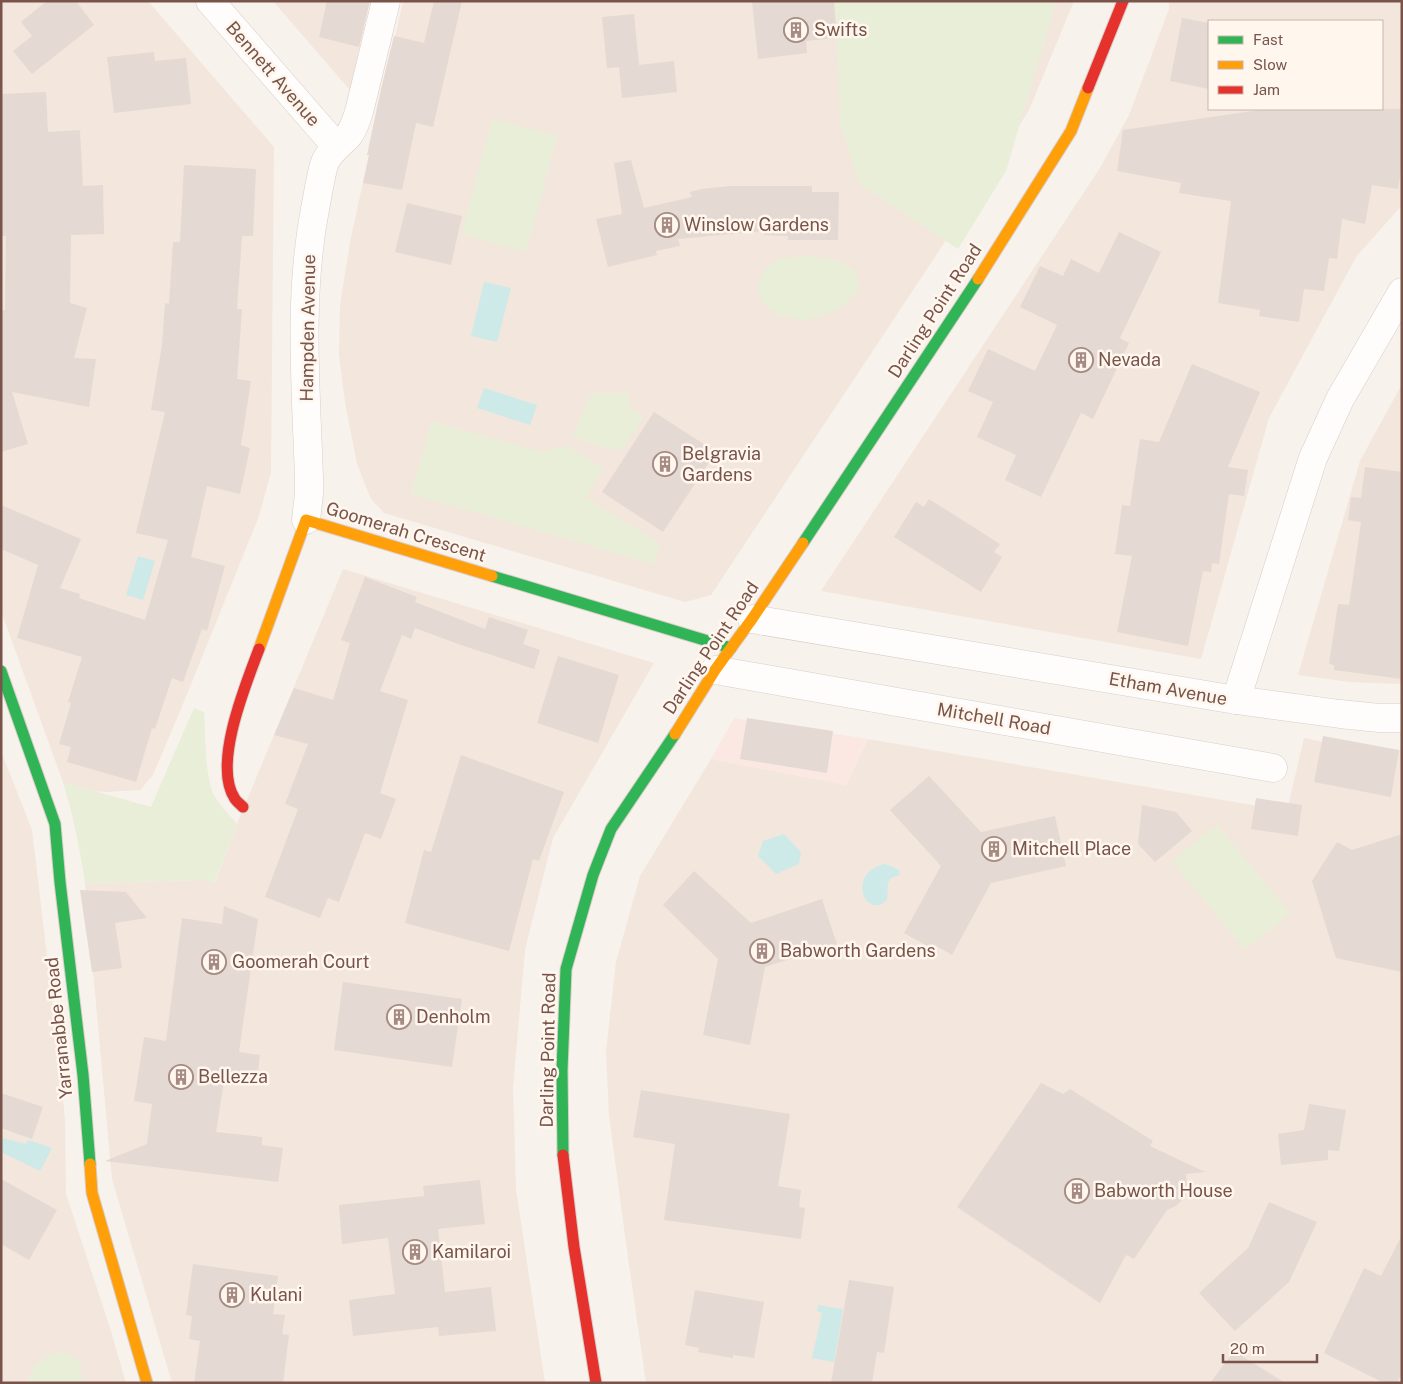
<svg xmlns="http://www.w3.org/2000/svg" width="1403" height="1384" viewBox="0 0 1403 1384" font-family="'Public Sans',sans-serif">
<style>
.residential{fill:#f3e6dc;fill-rule:evenodd}
.commercial{fill:#fbe8e3}
.green{fill:#e8eed7}
.water{fill:#cdeae8}
.building{fill:#e5d9d3}
.lines{fill:none;stroke-linecap:round;stroke-linejoin:round}
.street-casing{stroke:#d7cdc8;stroke-width:29}
.fast-casing{stroke:#d9ceca;stroke-width:13}
.slow-casing{stroke:#d9ceca;stroke-width:13}
.jam-casing{stroke:#d9ceca;stroke-width:13}
.street{stroke:#fefdfc;stroke-width:28}
.fast{stroke:#30b455;stroke-width:11}
.slow{stroke:#ff9f0a;stroke-width:11}
.jam{stroke:#e5322d;stroke-width:11}
.labels{text-anchor:middle;stroke-width:5;stroke-linejoin:round;paint-order:stroke}
.poi-label{font-size:18px;fill:#78544a;stroke:#fff6ee;text-anchor:start}
.street-label{font-size:18px;fill:#78544a;stroke:#fff6ee}
</style>
<rect width="100%" height="100%" fill="#f8f2ec"/>
<g class="residential">
<path d="M 1,1 L 148,1 L 274,147 L 271,472 L 259,516 L 190,687 L 153,775 L 140,790 L 106,792 L 67,789 L 63,782 L 1,611 Z"/>
<path d="M 273,1 L 370,1 L 350,90 Z"/>
<path d="M 403,1 L 1074,1 L 1029,110 L 933,260 L 711,595 L 685,602 L 384,513 L 371,499 L 357,464 L 345,402 L 339,355 L 340,305 L 351,237 Z"/>
<path d="M 1169,1 L 1402,1 L 1402,205 L 1356,257 L 1269,418 L 1201,659 L 821,591 L 1100,168 L 1129,115 L 1169,9 ZM 1209,21 L 1382,21 L 1382,109 L 1209,109 Z"/>
<path d="M 1402,384 L 1402,684 L 1350,682 L 1298,675 L 1360,461 Z"/>
<path d="M 343,569 L 654,663 L 553,838 L 525,950 L 513,1087 L 516,1189 L 545,1383 L 172,1383 L 112,1179 L 85,883 L 204,880 L 215,882 L 237,824 Z"/>
<path d="M 1304,738 L 1359,750 L 1402,750 L 1402,1383 L 646,1383 L 625,1236 L 609,1115 L 606,1052 L 616,962 L 640,876 L 711,759 L 846,785 L 868,739 L 1287,811 Z"/>
<path d="M 1,751 L 32,830 L 57,1040 L 65,1119 L 66,1194 L 110,1328 L 126,1383 L 1,1383 Z"/>
</g>
<path class="commercial" d="M 734,718 L 868,739 L 846,785 L 711,759 Z"/>
<g class="green">
<path d="M 837,1 L 1056,1 L 1006,171 L 958,249 L 860,184 L 840,125 L 837,38 L 834,7 Z"/>
<path d="M 492,119 L 557,136 L 526,252 L 462,234 Z"/>
<path d="M 803,256 C 819,257 847,258 856,273 C 858,277 858,285 859,289 L 845,304 L 833,312 L 804,321 L 778,315 L 762,303 L 758,286 L 764,269 L 779,259 Z"/>
<path d="M 592,393 L 628,393 L 630,408 L 644,417 L 622,450 L 597,446 L 572,436 Z"/>
<path d="M 432,421 L 541,452 L 567,446 L 604,468 L 585,498 L 660,543 L 654,564 L 411,494 Z"/>
<path d="M 194,708 L 204,712 C 206,736 204,770 213,793 C 218,804 229,814 237,824 L 214,883 L 204,880 L 85,883 C 80,848 73,815 63,782 L 151,807 Z"/>
<path d="M 1217,825 L 1290,913 L 1245,950 L 1172,861 Z"/>
<path d="M 54,1352 L 70,1353 L 80,1364 L 83,1383 L 25,1383 L 35,1365 Z"/>
</g>
<g class="water">
<path d="M 484,282 L 511,288 L 497,342 L 471,336 Z"/>
<path d="M 484,388 L 537,405 L 530,425 L 477,408 Z"/>
<path d="M 138,556 L 155,561 L 143,600 L 126,595 Z"/>
<path d="M 784,834 L 801,852 L 799,864 L 776,874 L 758,856 L 763,841 Z"/>
<path d="M 885,864 L 891,866 L 899,870 L 900,875 L 891,878 L 888,882 L 887,900 C 865,921 846,872 885,864 Z"/>
<path d="M 2,1138 L 26,1144 L 28,1140 L 52,1148 L 40,1171 L 1,1152 Z"/>
<path d="M 818,1305 L 843,1309 L 834,1362 L 812,1358 L 822,1313 L 817,1311 Z"/>
</g>
<g class="building">
<path d="M 47,1 L 76,1 L 94,25 L 32,74 L 13,51 L 32,36 L 21,22 Z"/>
<path d="M 327,1 L 370,1 L 359,47 L 319,37 Z"/>
<path d="M 434,1 L 462,1 L 433,127 L 416,123 L 402,190 L 363,183 L 369,155 L 367,155 L 381,89 L 394,36 L 424,43 Z"/>
<path d="M 752,1 L 834,1 L 837,38 L 806,41 L 807,53 L 758,59 Z"/>
<path d="M 634,14 L 639,65 L 674,61 L 677,92 L 622,98 L 619,67 L 623,67 L 607,68 L 602,17 Z"/>
<path d="M 1182,18 L 1209,23 L 1209,89 L 1170,81 Z"/>
<path d="M 154,52 L 155,61 L 186,58 L 191,104 L 114,113 L 107,57 Z"/>
<path d="M 46,92 L 48,132 L 80,130 L 83,186 L 103,185 L 104,234 L 71,235 L 70,303 L 87,308 L 74,358 L 96,359 L 89,407 L 12,392 L 28,444 L 1,452 L 1,310 L 5,310 L 6,236 L 1,236 L 1,94 Z"/>
<path d="M 1266,109 L 1402,109 L 1402,163 L 1398,189 L 1372,185 L 1365,224 L 1342,219 L 1337,259 L 1329,258 L 1324,291 L 1304,289 L 1299,322 L 1259,316 L 1260,310 L 1218,303 L 1231,201 L 1179,193 L 1181,183 L 1117,171 L 1123,130 Z"/>
<path d="M 631,160 L 644,208 L 692,197 L 690,192 L 702,189 L 731,186 L 812,186 L 812,192 L 839,192 L 838,240 L 788,240 L 788,236 L 764,235 L 764,231 L 678,239 L 680,246 L 656,251 L 657,255 L 608,267 L 596,219 L 622,214 L 614,163 Z"/>
<path d="M 184,165 L 256,169 L 253,236 L 242,236 L 237,309 L 242,309 L 237,379 L 251,381 L 241,445 L 250,448 L 240,494 L 207,486 L 191,557 L 225,566 L 207,631 L 202,629 L 183,682 L 172,678 L 155,729 L 152,728 L 136,782 L 67,762 L 71,747 L 59,744 L 71,703 L 68,702 L 82,657 L 17,638 L 38,565 L 1,549 L 1,505 L 81,539 L 60,588 L 80,594 L 79,598 L 145,620 L 168,540 L 136,533 L 165,412 L 151,410 L 162,345 L 165,303 L 169,304 L 173,242 L 180,242 Z"/>
<path d="M 407,203 L 462,216 L 451,265 L 395,252 Z"/>
<path d="M 1119,232 L 1161,252 L 1120,338 L 1129,343 L 1093,419 L 1081,413 L 1041,497 L 1005,480 L 1016,455 L 977,437 L 993,402 L 968,391 L 988,349 L 1035,371 L 1057,325 L 1020,307 L 1040,266 L 1063,276 L 1071,259 L 1099,273 Z"/>
<path d="M 1192,364 L 1260,392 L 1228,467 L 1248,470 L 1244,496 L 1229,494 L 1219,564 L 1212,563 L 1211,572 L 1203,571 L 1188,646 L 1117,632 L 1132,556 L 1115,554 L 1122,505 L 1130,506 L 1140,439 L 1159,442 Z"/>
<path d="M 654,412 L 716,452 L 663,532 L 602,492 Z"/>
<path d="M 1365,467 L 1402,472 L 1402,679 L 1334,670 L 1334,665 L 1329,664 L 1338,604 L 1349,605 L 1361,522 L 1348,520 L 1351,497 L 1361,498 Z"/>
<path d="M 929,499 L 1000,544 L 994,552 L 1002,557 L 981,592 L 894,537 L 916,502 L 924,507 Z"/>
<path d="M 365,577 L 417,597 L 415,602 L 485,629 L 489,617 L 528,630 L 523,644 L 540,650 L 534,669 L 461,645 L 415,628 L 411,639 L 402,635 L 380,691 L 408,700 L 380,793 L 396,799 L 381,839 L 365,833 L 339,902 L 328,898 L 320,918 L 265,897 L 298,809 L 285,804 L 308,744 L 274,735 L 294,688 L 333,700 L 350,643 L 341,640 Z"/>
<path d="M 558,656 L 619,675 L 598,743 L 537,723 Z"/>
<path d="M 747,718 L 833,731 L 827,773 L 740,759 Z"/>
<path d="M 1323,736 L 1399,750 L 1391,797 L 1314,782 Z"/>
<path d="M 461,755 L 564,792 L 539,861 L 533,859 L 509,951 L 405,923 L 424,850 L 431,852 Z"/>
<path d="M 929,776 L 981,832 L 1055,816 L 1066,866 L 991,883 L 952,955 L 933,944 L 931,948 L 904,933 L 941,866 L 890,810 Z"/>
<path d="M 1256,798 L 1302,805 L 1298,836 L 1251,829 Z"/>
<path d="M 1142,805 L 1176,812 L 1192,831 L 1155,862 L 1138,844 Z"/>
<path d="M 1402,834 L 1402,972 L 1336,958 L 1312,881 L 1337,842 L 1352,850 Z"/>
<path d="M 694,871 L 751,923 L 822,899 L 837,944 L 765,967 L 750,1045 L 703,1035 L 718,959 L 663,905 Z"/>
<path d="M 80,890 L 126,892 L 147,918 L 115,923 L 122,968 L 92,972 Z"/>
<path d="M 224,906 L 258,919 L 239,1052 L 260,1055 L 257,1080 L 225,1075 L 216,1132 L 262,1137 L 262,1145 L 283,1148 L 278,1182 L 105,1161 L 147,1144 L 152,1104 L 134,1101 L 144,1037 L 166,1041 L 182,918 L 222,924 Z"/>
<path d="M 343,982 L 462,999 L 452,1067 L 334,1050 Z"/>
<path d="M 1041,1083 L 1063,1094 L 1070,1089 L 1153,1141 L 1150,1146 L 1205,1172 L 1186,1174 L 1187,1184 L 1184,1198 L 1176,1206 L 1167,1210 L 1134,1259 L 1126,1255 L 1100,1303 L 957,1207 Z"/>
<path d="M 641,1090 L 790,1114 L 778,1186 L 801,1190 L 799,1207 L 805,1208 L 801,1239 L 664,1220 L 675,1144 L 633,1137 Z"/>
<path d="M 1,1093 L 43,1107 L 32,1139 L 1,1128 Z"/>
<path d="M 1309,1104 L 1346,1110 L 1339,1151 L 1328,1150 L 1328,1160 L 1281,1165 L 1278,1134 L 1304,1130 Z"/>
<path d="M 1,1179 L 57,1210 L 29,1260 L 1,1244 Z"/>
<path d="M 480,1180 L 485,1224 L 438,1229 L 445,1292 L 491,1287 L 496,1331 L 439,1336 L 438,1327 L 353,1336 L 349,1300 L 395,1294 L 388,1238 L 342,1244 L 339,1205 L 424,1196 L 423,1186 Z"/>
<path d="M 1269,1202 L 1317,1222 L 1289,1282 L 1235,1331 L 1199,1293 L 1248,1248 Z"/>
<path d="M 1402,1235 L 1402,1373 L 1397,1383 L 1384,1383 L 1324,1353 L 1364,1268 L 1381,1276 Z"/>
<path d="M 193,1264 L 278,1276 L 273,1314 L 285,1315 L 282,1334 L 289,1335 L 283,1383 L 194,1383 L 200,1341 L 189,1339 L 192,1316 L 186,1315 Z"/>
<path d="M 849,1280 L 894,1287 L 884,1353 L 877,1352 L 872,1383 L 831,1383 Z"/>
<path d="M 695,1290 L 764,1302 L 754,1358 L 733,1355 L 733,1358 L 698,1352 L 699,1348 L 685,1345 Z"/>
<path d="M 1234,1351 L 1285,1383 L 1210,1383 Z"/>
</g>
<g class="lines">
<defs>
<g id="street">
<path d="M 210,1 L 336,146"/>
<path d="M 306,520 L 309,494 L 309,478 C 306,388 298,298 315,209 C 318,194 320,179 324,165 C 328,152 339,145 348,136 C 354,129 356,120 359,112 L 386,1"/>
<path d="M 752,619 L 1236,700 L 1340,714 L 1379,718 L 1402,718"/>
<path d="M 715,670 L 1273,768"/>
<path d="M 1236,700 L 1313,458 L 1340,399 L 1402,292"/>
</g>
<g id="fast">
<path d="M 803,543 L 978,279"/>
<path d="M 492,576 L 731,648"/>
<path d="M 1,671 L 55,824 L 60,882 L 83,1075 L 90,1164"/>
<path d="M 563,1155 L 562,1070 L 566,969 L 593,875 L 611,829 L 675,734"/>
</g>
<g id="slow">
<path d="M 978,279 L 1071,131 L 1088,88"/>
<path d="M 259,649 L 306,520 L 492,576"/>
<path d="M 675,734 L 715,670 L 752,619 L 803,543"/>
<path d="M 90,1164 L 92,1193 L 147,1383"/>
</g>
<g id="jam">
<path d="M 1088,88 L 1123,1"/>
<path d="M 243,807 C 240,804 237,802 235,799 C 212,765 246,684 259,649"/>
<path d="M 563,1155 L 574,1247 L 596,1383"/>
</g>
</defs>
<use href="#street" class="street-casing"/>
<use href="#fast" class="fast-casing"/>
<use href="#slow" class="slow-casing"/>
<use href="#jam" class="jam-casing"/>
<use href="#street" class="street"/>
<use href="#fast" class="fast"/>
<use href="#slow" class="slow"/>
<use href="#jam" class="jam"/>
</g>
<defs>
<symbol id="building-ring" viewBox="-11 -11 22 22"><circle r="9.5" fill="#fff6ee" stroke="#a58b83" stroke-width="1.5"/><path d="M-4-6H4V6H1V3H-1V6H-4ZM-2.5-4.3h1.7v1.8h-1.7ZM.8-4.3h1.7v1.8H.8ZM-2.5-1h1.7V.8h-1.7ZM.8-1h1.7V.8H.8Z" fill="#a58b83"/></symbol>
</defs>
<g fill-rule="evenodd">
<use href="#building-ring" x="782" y="16" width="28" height="28"/>
<use href="#building-ring" x="653" y="211" width="28" height="28"/>
<use href="#building-ring" x="1067" y="346" width="28" height="28"/>
<use href="#building-ring" x="651" y="450" width="28" height="28"/>
<use href="#building-ring" x="980" y="835" width="28" height="28"/>
<use href="#building-ring" x="748" y="937" width="28" height="28"/>
<use href="#building-ring" x="200" y="948" width="28" height="28"/>
<use href="#building-ring" x="385" y="1003" width="28" height="28"/>
<use href="#building-ring" x="167" y="1063" width="28" height="28"/>
<use href="#building-ring" x="1063" y="1177" width="28" height="28"/>
<use href="#building-ring" x="401" y="1238" width="28" height="28"/>
<use href="#building-ring" x="218" y="1281" width="28" height="28"/>
</g>
<g class="labels">
<g class="poi-label">
<text x="814" y="36">Swifts</text>
<text x="684" y="231">Winslow Gardens</text>
<text x="1098" y="366">Nevada</text>
<text x="682" y="460">Belgravia<tspan x="682" dy="21">Gardens</tspan></text>
<text x="1012" y="855">Mitchell Place</text>
<text x="780" y="957">Babworth Gardens</text>
<text x="232" y="968">Goomerah Court</text>
<text x="416" y="1023">Denholm</text>
<text x="198" y="1083">Bellezza</text>
<text x="1094" y="1197">Babworth House</text>
<text x="432" y="1258">Kamilaroi</text>
<text x="250" y="1301">Kulani</text>
</g>
<g class="street-label">
<text transform="translate(273 74) rotate(49)" y="6">Bennett Avenue</text>
<text transform="translate(935 311) rotate(-57)" y="6">Darling Point Road</text>
<text transform="translate(308 328) rotate(-89)" y="6">Hampden Avenue</text>
<text transform="translate(406 532) rotate(17)" y="6">Goomerah Crescent</text>
<text transform="translate(711 648) rotate(-56)" y="6">Darling Point Road</text>
<text transform="translate(1168 689) rotate(10)" y="6">Etham Avenue</text>
<text transform="translate(994 719) rotate(10)" y="6">Mitchell Road</text>
<text transform="translate(59 1028) rotate(-96)" y="6">Yarranabbe Road</text>
<text transform="translate(548 1050) rotate(-89)" y="6">Darling Point Road</text>
</g>
</g>
<rect width="1403" height="1384" fill="none" stroke="#78544a" stroke-width="5"/>
<rect x="1208" y="20" width="175" height="90" fill="#fff6ee" stroke="#c9b5ac"/>
<rect x="1218" y="36" width="25" height="8" fill="#30b455" stroke="#c9b5ac"/>
<text x="1253" y="45" font-size="15" fill="#78544a">Fast</text>
<rect x="1218" y="61" width="25" height="8" fill="#ff9f0a" stroke="#c9b5ac"/>
<text x="1253" y="70" font-size="15" fill="#78544a">Slow</text>
<rect x="1218" y="86" width="25" height="8" fill="#e5322d" stroke="#c9b5ac"/>
<text x="1253" y="95" font-size="15" fill="#78544a">Jam</text>
<path d="M1223 1354v8h94v-8" fill="none" stroke="#78544a" stroke-width="2.5"/>
<text x="1230" y="1354" font-size="15" fill="#78544a" stroke="#fff6ee" stroke-width="4" paint-order="stroke">20 m</text>
</svg>
